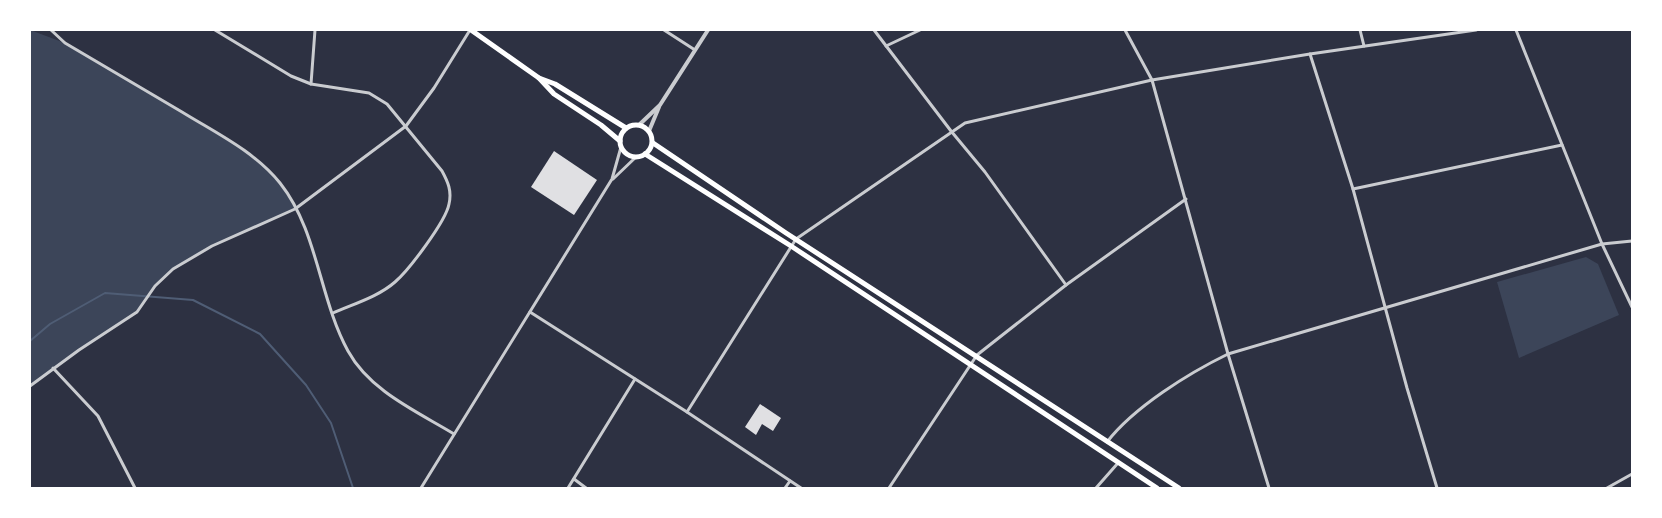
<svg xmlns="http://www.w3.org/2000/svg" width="1662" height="518" viewBox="0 0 1662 518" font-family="'DejaVu Sans',sans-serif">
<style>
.green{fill:#3c4559}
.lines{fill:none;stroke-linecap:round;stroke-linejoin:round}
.stream{stroke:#4f5d75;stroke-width:2}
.building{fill:#e0e0e3}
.minor{stroke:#caccd0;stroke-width:3}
.tertiary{stroke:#caccd0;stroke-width:4}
.trunk{stroke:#fff;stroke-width:5}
</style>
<rect width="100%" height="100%" fill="#2d3142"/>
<g class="green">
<path d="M 30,30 L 65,43 L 230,141 L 257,160 L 280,183 L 295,209 L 212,246 L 164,276 L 137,312 L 79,350 L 30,386 Z"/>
<path d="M 1586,257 L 1598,264 L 1619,315 L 1519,358 L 1497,282 Z"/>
</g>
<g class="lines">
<path class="stream" d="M 30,341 L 50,324 L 105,293 L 193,300 L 260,334 L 306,385 L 331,423 L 353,488"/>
</g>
<g class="building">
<path d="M 554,151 L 597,180 L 574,215 L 531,187 Z"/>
<path d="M 760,404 L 781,418 L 773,431 L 762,424 L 756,435 L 745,427 Z"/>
</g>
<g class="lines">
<g class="minor">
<path d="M 51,30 L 65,43 C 104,66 143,89 182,112 C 216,133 254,151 280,183 C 318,231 319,298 348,351 C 370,391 416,411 454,434"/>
<path d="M 215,30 L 291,76 L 311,84 L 369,93 L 387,104 L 442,171 C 448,182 452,191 449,204 C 446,221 409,270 395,282 C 378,297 353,304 333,313"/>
<path d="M 664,30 L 695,50"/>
<path d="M 874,30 L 951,131 L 985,172 L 1066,285"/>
<path d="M 1125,30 L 1152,80 L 1228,354 L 1269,488"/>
<path d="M 1360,30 L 1364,46"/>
<path d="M 1516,30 L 1602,244 L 1632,307"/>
<path d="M 886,46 L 920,30"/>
<path d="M 1310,54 L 1353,189 L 1407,388 L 1437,488"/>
<path d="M 311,84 L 315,30"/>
<path d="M 613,179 L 636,157"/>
<path d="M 1353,189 L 1562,145"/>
<path d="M 530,312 L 687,412 L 801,488"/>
<path d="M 53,368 L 98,416 L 135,488"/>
<path d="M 30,386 L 79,350 L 137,312 L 155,286 L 173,269 L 212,246 L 295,209 L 406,126 L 434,88 L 470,30"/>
<path d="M 687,412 L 796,239 L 965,123 L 1152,80 L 1310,54 L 1476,30"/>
<path d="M 1107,442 C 1134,407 1189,373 1228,354 L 1602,244 L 1632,241"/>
<path d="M 574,479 L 586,488"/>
<path d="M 421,488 L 612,179 L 621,147"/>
<path d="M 568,488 L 635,379"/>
<path d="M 785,488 L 790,481"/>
<path d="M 889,488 L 977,355 L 1066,285 L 1186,199"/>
<path d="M 1096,488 L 1118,463"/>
<path d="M 1607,488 L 1632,474"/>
</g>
<g class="tertiary">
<path d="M 640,124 L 660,105 L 708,30"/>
<path d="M 649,131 L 659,107"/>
</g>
<g class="trunk">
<path d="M 471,30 L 539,78 L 554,94 L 601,125 L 620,141"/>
<path d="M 539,78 L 555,84 L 626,128"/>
<circle cx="636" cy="141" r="16"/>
<path d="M 653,143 L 786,233 L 1179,488"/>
<path d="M 645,154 L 791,246 L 1157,488"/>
</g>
</g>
<rect width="1662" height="518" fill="none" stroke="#ffffff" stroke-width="62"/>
</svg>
